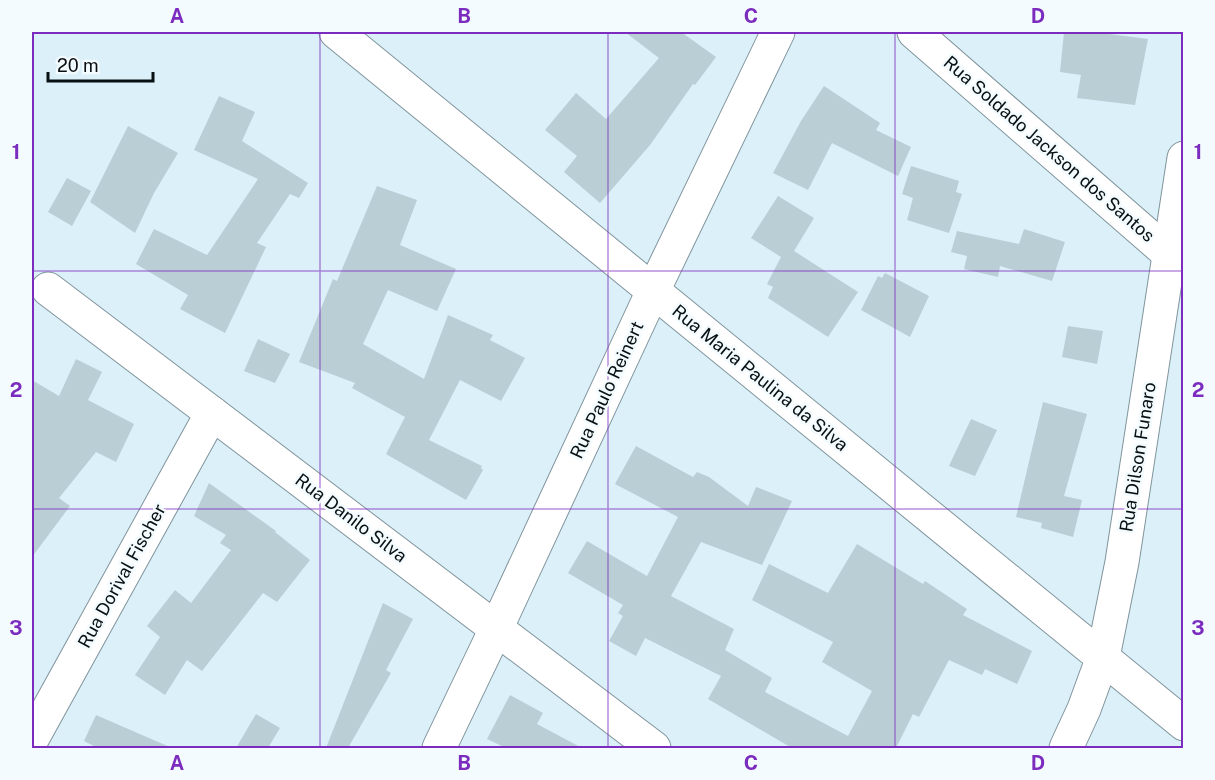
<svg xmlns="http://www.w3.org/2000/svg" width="1215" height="780" viewBox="0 0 1215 780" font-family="'Public Sans',sans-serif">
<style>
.building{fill:#baced6}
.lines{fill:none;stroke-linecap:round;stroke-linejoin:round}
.street-casing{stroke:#81949c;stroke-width:35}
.secondary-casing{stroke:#81949c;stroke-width:35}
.street{stroke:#fff;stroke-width:33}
.secondary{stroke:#fff;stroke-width:33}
.grid{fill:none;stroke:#7b2cbf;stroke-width:1.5;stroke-opacity:0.55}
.labels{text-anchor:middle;stroke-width:5;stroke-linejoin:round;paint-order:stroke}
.street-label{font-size:18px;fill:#091013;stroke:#f3fbfe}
.neatline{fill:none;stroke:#7b2cbf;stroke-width:2}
.grid-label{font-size:20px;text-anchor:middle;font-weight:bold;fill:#7b2cbf}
</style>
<rect width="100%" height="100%" fill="#dbf0f9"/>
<g class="building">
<path d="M 625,32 L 681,32 L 716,57 L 695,85 L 693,84 L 650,145 L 600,203 L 564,172 L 577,156 L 545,130 L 576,93 L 606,119 L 659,58 Z"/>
<path d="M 1064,32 L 1094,32 L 1148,39 L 1135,105 L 1077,98 L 1081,75 L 1060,72 Z"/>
<path d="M 824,86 L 880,123 L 876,130 L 911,147 L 898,176 L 832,143 L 808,190 L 773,173 L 801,121 Z"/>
<path d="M 219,96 L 255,112 L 242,141 L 308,183 L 299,198 L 290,194 L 257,243 L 266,247 L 225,333 L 180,309 L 188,295 L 136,264 L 154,229 L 207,255 L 258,179 L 194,150 Z"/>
<path d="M 128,126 L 178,153 L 154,193 L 135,233 L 90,202 Z"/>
<path d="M 911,166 L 959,181 L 956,192 L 962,194 L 949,233 L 907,220 L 913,198 L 902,194 Z"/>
<path d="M 67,178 L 91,191 L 72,226 L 48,212 Z"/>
<path d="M 377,186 L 417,200 L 400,245 L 456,269 L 437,311 L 388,290 L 363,344 L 424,379 L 448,315 L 493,335 L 490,340 L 525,358 L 501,401 L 460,380 L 429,440 L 482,466 L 481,468 L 483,470 L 466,500 L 386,454 L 405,417 L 352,388 L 355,383 L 299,362 L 333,279 L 337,281 Z"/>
<path d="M 778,196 L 814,218 L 794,251 L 858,292 L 828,337 L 768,298 L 773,287 L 767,284 L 781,257 L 751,238 Z"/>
<path d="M 1024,229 L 1065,242 L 1052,281 L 1000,266 L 998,277 L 964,269 L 967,256 L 951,252 L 957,231 L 1019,244 Z"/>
<path d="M 885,273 L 929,296 L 910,337 L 861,310 L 878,276 L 882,278 Z"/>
<path d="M 1068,326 L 1103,331 L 1097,364 L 1062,357 Z"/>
<path d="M 258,339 L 290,354 L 275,383 L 244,371 Z"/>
<path d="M 76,359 L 102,372 L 88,400 L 134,424 L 116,462 L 96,452 L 59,498 L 70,506 L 32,557 L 32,380 L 59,396 Z"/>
<path d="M 1043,402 L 1087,414 L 1064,496 L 1082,500 L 1073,537 L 1041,528 L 1042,523 L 1016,517 Z"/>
<path d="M 971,419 L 997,430 L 975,476 L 949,466 Z"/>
<path d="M 636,446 L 693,477 L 697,472 L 709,477 L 748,506 L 756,487 L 792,501 L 762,565 L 701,542 L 671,596 L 734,629 L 725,650 L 772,678 L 765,692 L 848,736 L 872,691 L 822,662 L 833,642 L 752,600 L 769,564 L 828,593 L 857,544 L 923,584 L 925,581 L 967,609 L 963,615 L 1032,651 L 1017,684 L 985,669 L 982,675 L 949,660 L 919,717 L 913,714 L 896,748 L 792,748 L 708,699 L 721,676 L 645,638 L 636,656 L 609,641 L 623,616 L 618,613 L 623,605 L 568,573 L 587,541 L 647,576 L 678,517 L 615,484 Z"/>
<path d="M 209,483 L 276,531 L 275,532 L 310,560 L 277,602 L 263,593 L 202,671 L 187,660 L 165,695 L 135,675 L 160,637 L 147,626 L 175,590 L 191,603 L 231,550 L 220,543 L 226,535 L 194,516 Z"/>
<path d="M 383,603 L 413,619 L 386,670 L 391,673 L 348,748 L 326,748 Z"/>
<path d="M 510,695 L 543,713 L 537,724 L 582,748 L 506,748 L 487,739 Z"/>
<path d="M 256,714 L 280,728 L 268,748 L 236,748 Z"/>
<path d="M 96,715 L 172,748 L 98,748 L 84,741 Z"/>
</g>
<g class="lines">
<defs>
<g id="street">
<path d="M 336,32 L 1184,724"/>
<path d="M 914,32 L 1184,267"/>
<path d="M 48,289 L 654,748"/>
<path d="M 32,739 L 212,413"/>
</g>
<g id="secondary">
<path d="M 439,748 L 496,629 L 653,291 L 778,32"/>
<path d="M 1066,748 L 1084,709 L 1103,657 L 1122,562 L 1184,158"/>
</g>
</defs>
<use href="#street" class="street-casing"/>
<use href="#secondary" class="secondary-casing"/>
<use href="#street" class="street"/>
<use href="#secondary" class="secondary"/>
</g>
<path class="grid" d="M 320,32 L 320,748M 608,32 L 608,748M 895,32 L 895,748M 32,271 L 1184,271M 32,509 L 1184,509"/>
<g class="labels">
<g class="street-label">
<text transform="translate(1049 149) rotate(41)" y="6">Rua Soldado Jackson dos Santos</text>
<text transform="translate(760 378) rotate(39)" y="6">Rua Maria Paulina da Silva</text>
<text transform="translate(607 390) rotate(-65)" y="6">Rua Paulo Reinert</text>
<text transform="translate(1138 457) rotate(-81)" y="6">Rua Dilson Funaro</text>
<text transform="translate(351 518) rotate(37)" y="6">Rua Danilo Silva</text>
<text transform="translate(122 576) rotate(-61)" y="6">Rua Dorival Fischer</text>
</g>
</g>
<rect width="1215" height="780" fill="none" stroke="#f3fbfe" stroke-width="66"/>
<path d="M48 72v9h105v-9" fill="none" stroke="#091013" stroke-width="3"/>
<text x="57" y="72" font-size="18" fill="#091013" stroke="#f3fbfe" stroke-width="4.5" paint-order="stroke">20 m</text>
<rect x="33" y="33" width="1149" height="714" class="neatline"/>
<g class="grid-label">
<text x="177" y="23">A</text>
<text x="464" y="23">B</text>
<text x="751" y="23">C</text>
<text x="1038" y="23">D</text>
<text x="16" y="159">1</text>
<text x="1198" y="159">1</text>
<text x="16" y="397">2</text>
<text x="1198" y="397">2</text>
<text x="16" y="635">3</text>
<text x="1198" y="635">3</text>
<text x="177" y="770">A</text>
<text x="464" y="770">B</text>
<text x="751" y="770">C</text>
<text x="1038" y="770">D</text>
</g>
</svg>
